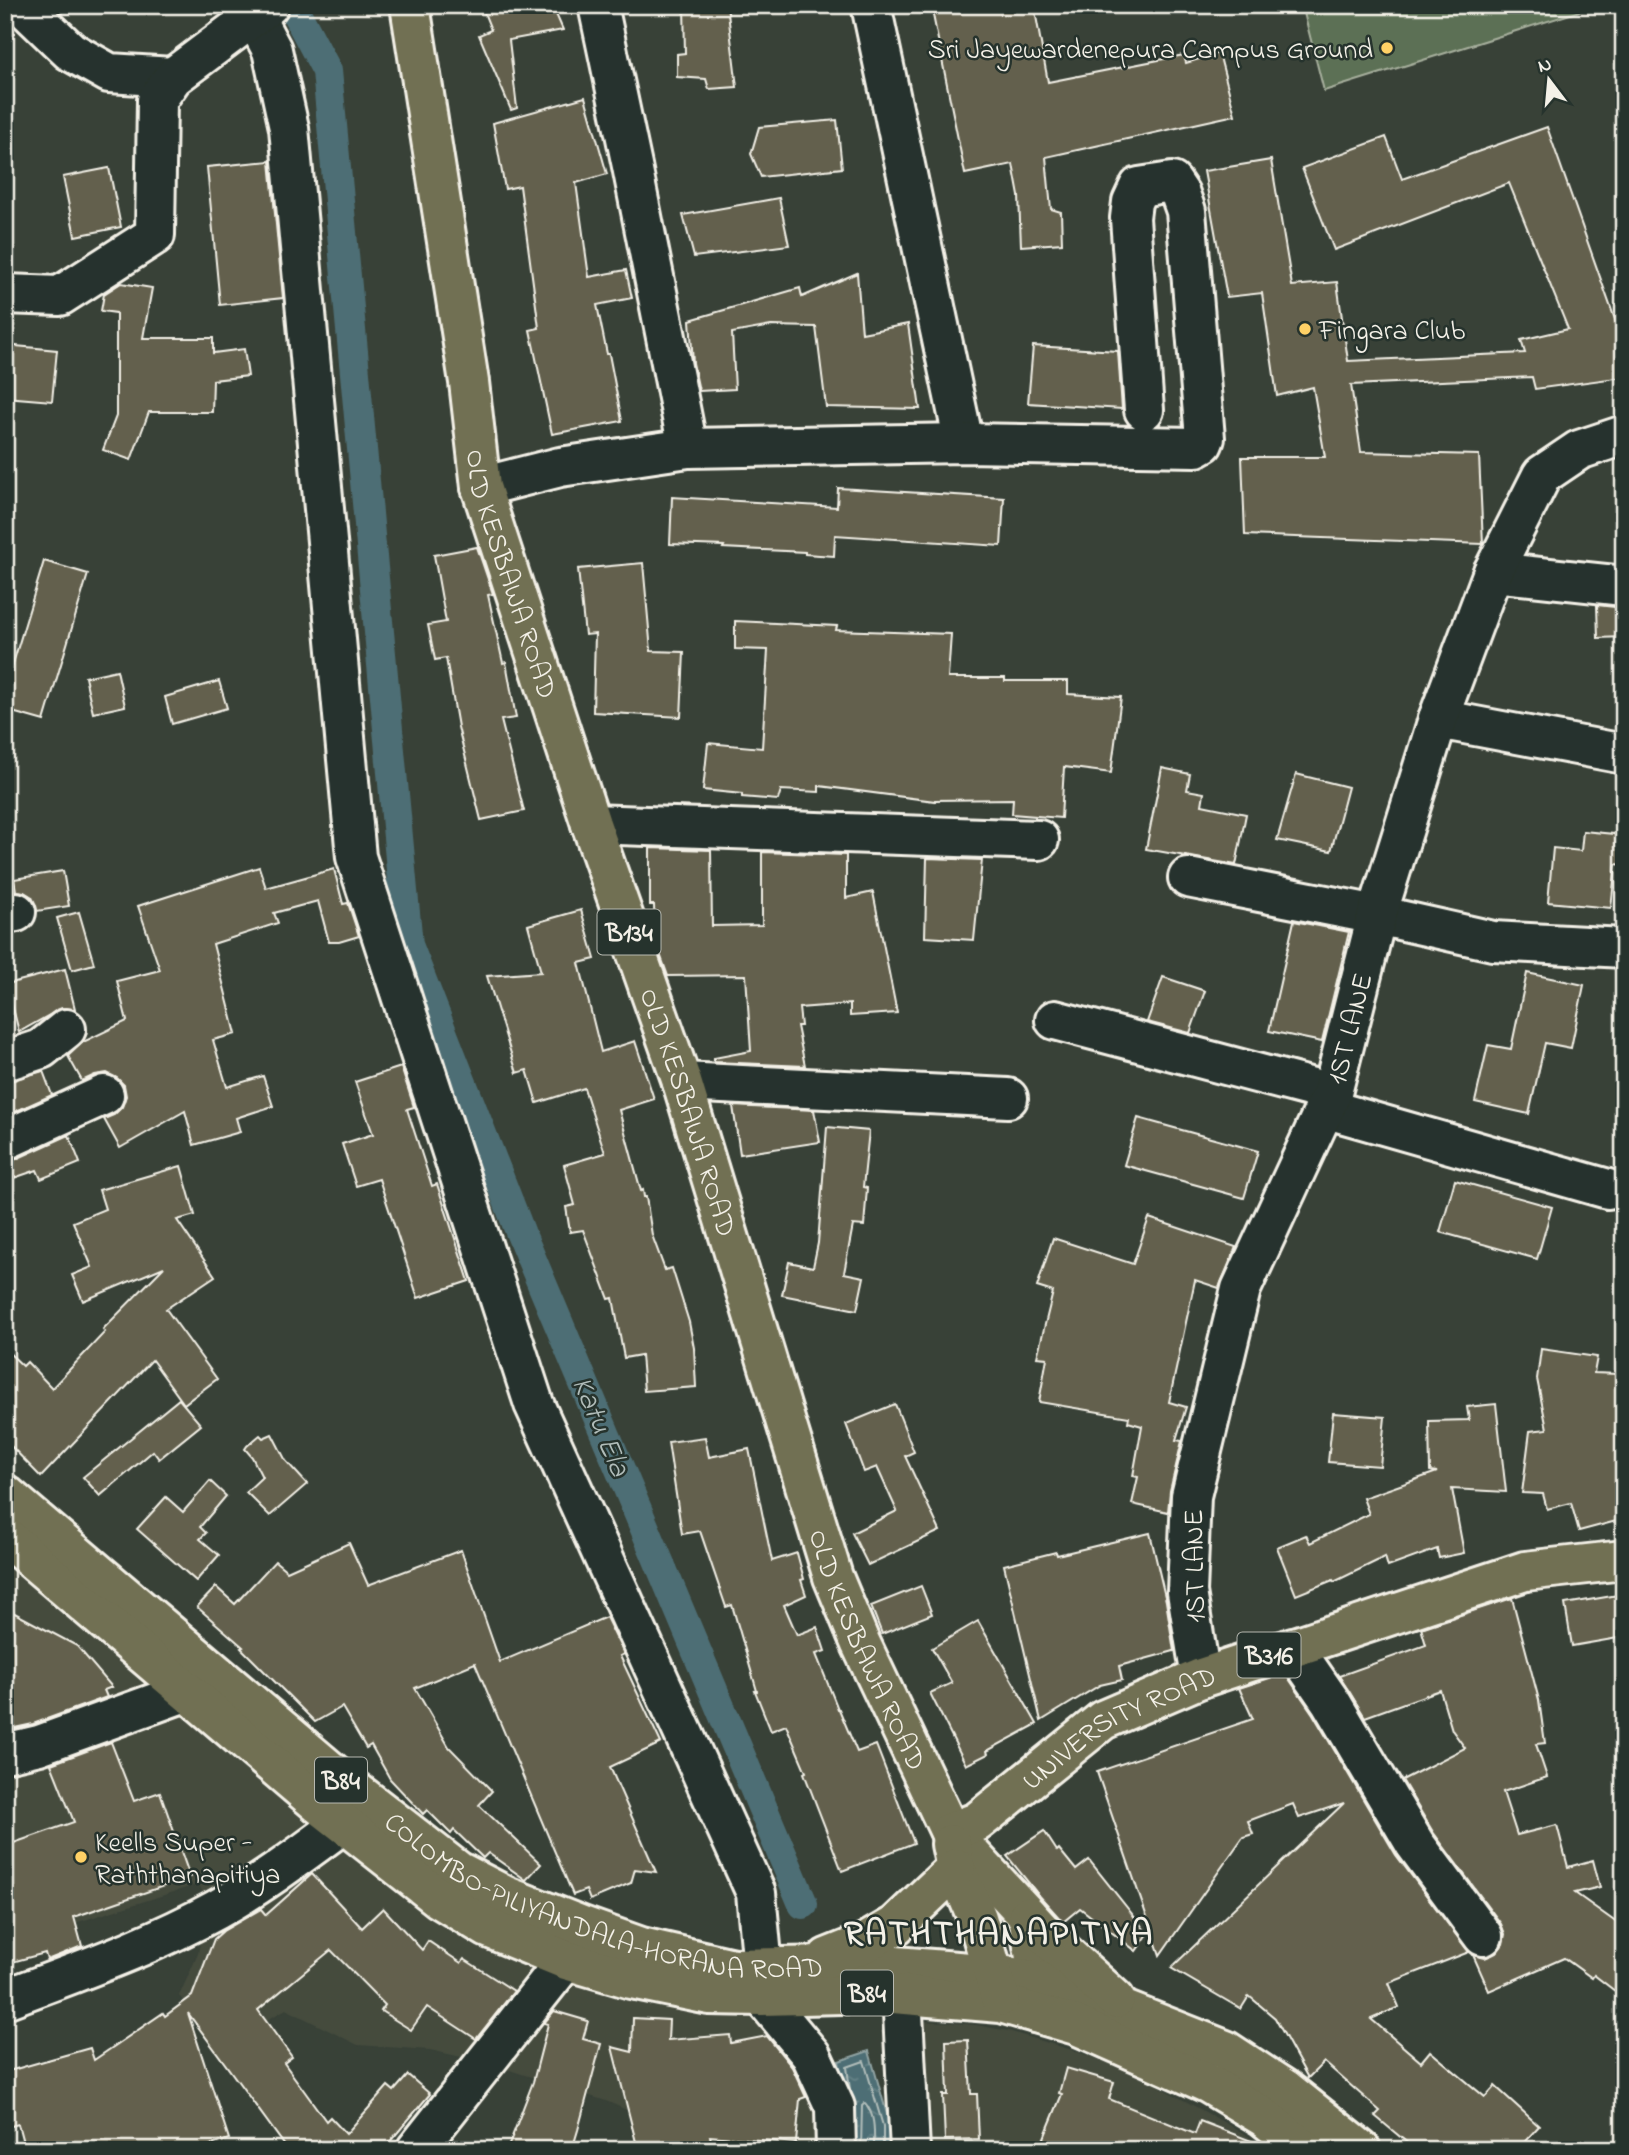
<svg xmlns="http://www.w3.org/2000/svg" width="1629" height="2155" viewBox="0 0 1629 2155" font-family="'Indie Flower',sans-serif">
<style>
.built{fill:#454b3e}
.green{fill:#5b7054;stroke:#a8b09e;stroke-width:2}
.water{fill:url(#water-ripples);stroke:#90a2a2;stroke-width:2}
.lines{fill:none;stroke-linecap:round;stroke-linejoin:round}
.shore{stroke:#b1bdba;stroke-width:2}
.canal{stroke:#4d6e74;stroke-width:30}
.building{fill:#63614d;stroke:#f4f1e8;stroke-width:2}
.minor-casing{stroke:#f4f1e8;stroke-width:44}
.major-casing{stroke:#f4f1e8;stroke-width:44}
.minor{stroke:#26332d;stroke-width:38}
.major{stroke:#716f52;stroke-width:38}
.poi-dot{fill:#ffd166;stroke:#26332d;stroke-width:2.5}
.labels{text-anchor:middle;stroke-width:5;stroke-linejoin:round;paint-order:stroke}
.shield{fill:#26332d;stroke:#b6b8b0;stroke-width:2}
.shield-label{font-size:26px;font-weight:bold;fill:#f4f1e8}
.poi-label{font-size:28px;fill:#f4f1e8;stroke:#26332d;text-anchor:start}
.street-label{font-size:28px;fill:#f4f1e8;stroke:#26332d}
.water-label{font-size:30px;font-style:italic;fill:#b1bdba;stroke:#26332d}
.district-label{font-size:35px;font-weight:bold;letter-spacing:2px;fill:#f4f1e8;stroke:#26332d}
</style>
<defs>
<pattern id="water-ripples" width="26" height="14" patternUnits="userSpaceOnUse" patternTransform="scale(1.75)"><rect width="26" height="14" fill="#4d6e74"/><path d="M2 4q2-2 4 0t4 0M15 11q2-2 4 0t4 0" fill="none" stroke="#678388"/></pattern>
</defs>
<rect width="100%" height="100%" fill="#384137"/>
<filter id="ink" filterUnits="userSpaceOnUse"><feTurbulence type="fractalNoise" baseFrequency=".0143" numOctaves="2"/><feDisplacementMap in="SourceGraphic" scale="14" xChannelSelector="R" yChannelSelector="G"/><feConvolveMatrix kernelMatrix="1 2 1 2 8 2 1 2 1" color-interpolation-filters="sRGB"/></filter>
<g filter="url(#ink)">
<g class="built">
<path d="M 5,1558 L 185,1709 L 278,1794 L 325,1834 L 411,1899 L 485,1948 L 563,1981 L 622,1993 L 800,2019 L 836,2150 L 719,2150 L 606,2101 L 484,2062 L 430,2050 L 358,2045 L 286,2009 L 222,2046 L 179,1996 L 198,1954 L 207,1903 L 199,1884 L 5,1945 Z"/>
<path d="M 910,2021 L 948,2022 L 976,2025 L 1008,2031 L 1072,2050 L 1129,2070 L 1245,2134 L 1268,2150 L 910,2150 Z"/>
</g>
<path class="green" d="M 1302,5 L 1599,5 L 1324,91 Z"/>
<path class="water" d="M 869,2051 L 890,2125 L 890,2150 L 845,2150 L 846,2109 L 839,2061 Z"/>
<g class="lines">
<g class="shore">
<path d="M 850,2090 L 847,2067 L 864,2061 L 883,2126 L 883,2150"/>
<path d="M 861,2150 L 862,2106 L 865,2103 C 876,2115 874,2134 874,2150"/>
</g>
<path class="canal" d="M 292,5 L 327,71 L 408,945 L 521,1234 L 803,1904"/>
</g>
<g class="building">
<path d="M 481,5 L 552,5 L 563,30 L 509,40 L 517,108 L 511,110 L 479,35 L 491,30 Z"/>
<path d="M 684,5 L 727,5 L 737,87 L 709,89 L 706,79 L 677,77 L 677,54 L 685,53 Z"/>
<path d="M 931,5 L 1034,5 L 1048,82 L 1184,55 L 1186,63 L 1219,53 L 1235,115 L 1046,157 L 1051,209 L 1061,212 L 1062,243 L 1021,246 L 1019,196 L 1013,164 L 965,174 Z"/>
<path d="M 585,97 L 607,174 L 576,183 L 589,277 L 626,270 L 632,298 L 597,305 L 607,354 L 609,354 L 622,421 L 552,434 L 530,330 L 539,328 L 520,186 L 505,189 L 493,123 Z"/>
<path d="M 837,120 L 842,168 L 761,177 L 751,154 L 759,127 Z"/>
<path d="M 1547,127 L 1624,345 L 1624,377 L 1535,389 L 1532,377 L 1351,385 L 1361,452 L 1479,455 L 1483,544 L 1245,535 L 1242,457 L 1325,457 L 1313,387 L 1277,396 L 1262,293 L 1227,297 L 1204,171 L 1271,160 L 1292,286 L 1337,282 L 1348,361 L 1525,353 L 1521,340 L 1568,329 L 1509,183 L 1334,250 L 1302,168 L 1386,137 L 1402,179 Z"/>
<path d="M 270,161 L 283,298 L 220,305 L 207,167 Z"/>
<path d="M 109,168 L 121,227 L 75,236 L 63,177 Z"/>
<path d="M 779,198 L 789,245 L 694,257 L 683,215 Z"/>
<path d="M 857,273 L 862,333 L 908,324 L 920,409 L 826,407 L 816,327 L 771,326 L 732,333 L 735,389 L 699,391 L 693,363 L 690,320 L 800,288 L 802,297 Z"/>
<path d="M 121,283 L 152,288 L 143,338 L 213,338 L 213,353 L 244,349 L 248,376 L 213,380 L 212,412 L 149,412 L 131,460 L 103,450 L 116,416 L 116,313 L 101,311 L 104,294 Z"/>
<path d="M 5,345 L 57,350 L 52,401 L 5,397 Z"/>
<path d="M 1033,346 L 1118,351 L 1122,409 L 1028,403 Z"/>
<path d="M 838,488 L 1004,498 L 1001,546 L 835,535 L 834,556 L 805,554 L 805,552 L 723,548 L 724,546 L 670,544 L 672,497 L 837,507 Z"/>
<path d="M 477,547 L 493,594 L 488,595 L 503,663 L 506,662 L 516,718 L 501,720 L 524,811 L 481,820 L 458,727 L 446,658 L 435,660 L 428,625 L 446,622 L 434,555 Z"/>
<path d="M 44,561 L 88,574 L 44,721 L 5,710 L 5,690 Z"/>
<path d="M 643,563 L 651,651 L 684,652 L 681,717 L 593,712 L 595,634 L 585,635 L 578,569 Z"/>
<path d="M 1597,605 L 1624,608 L 1624,637 L 1598,638 Z"/>
<path d="M 735,621 L 837,626 L 836,630 L 951,634 L 948,678 L 1005,678 L 1005,681 L 1068,681 L 1068,694 L 1121,697 L 1111,773 L 1064,767 L 1061,818 L 1012,814 L 1013,799 L 935,800 L 935,801 L 819,786 L 819,792 L 781,790 L 778,800 L 742,797 L 742,794 L 703,790 L 708,743 L 762,748 L 768,650 L 735,649 Z"/>
<path d="M 117,670 L 125,706 L 93,713 L 85,677 Z"/>
<path d="M 219,681 L 227,708 L 172,724 L 165,697 Z"/>
<path d="M 1162,768 L 1190,774 L 1187,790 L 1204,793 L 1202,805 L 1246,814 L 1236,865 L 1146,849 Z"/>
<path d="M 1296,774 L 1348,787 L 1331,851 L 1277,840 Z"/>
<path d="M 1583,831 L 1624,835 L 1624,865 L 1616,864 L 1611,908 L 1548,902 L 1553,848 L 1581,851 Z"/>
<path d="M 650,848 L 711,850 L 712,926 L 762,925 L 762,852 L 846,855 L 846,898 L 873,892 L 897,1013 L 850,1016 L 850,1004 L 799,1008 L 801,1026 L 797,1026 L 805,1066 L 714,1062 L 714,1058 L 751,1051 L 746,975 L 668,976 L 655,940 L 654,905 L 650,905 Z"/>
<path d="M 927,858 L 982,860 L 974,940 L 925,937 Z"/>
<path d="M 259,867 L 266,888 L 334,869 L 343,904 L 348,903 L 359,936 L 339,942 L 329,942 L 318,901 L 274,913 L 278,923 L 213,944 L 236,1034 L 213,1040 L 227,1087 L 263,1076 L 273,1106 L 236,1118 L 240,1132 L 194,1145 L 185,1111 L 120,1148 L 104,1119 L 114,1115 L 122,1107 L 126,1096 L 124,1085 L 117,1078 L 107,1073 L 95,1075 L 82,1081 L 68,1056 L 83,1042 L 127,1021 L 117,981 L 160,970 L 138,906 Z"/>
<path d="M 63,871 L 69,906 L 37,911 L 32,897 L 24,892 L 16,891 L 14,879 Z"/>
<path d="M 581,910 L 595,959 L 579,963 L 601,1052 L 635,1041 L 654,1099 L 619,1110 L 641,1191 L 643,1190 L 644,1197 L 646,1197 L 652,1235 L 665,1270 L 672,1268 L 689,1322 L 694,1348 L 696,1387 L 644,1391 L 641,1355 L 624,1358 L 613,1298 L 609,1299 L 583,1230 L 570,1232 L 566,1207 L 575,1205 L 564,1165 L 605,1153 L 584,1088 L 537,1103 L 527,1070 L 517,1073 L 487,976 L 541,972 L 528,925 Z"/>
<path d="M 79,912 L 94,964 L 72,970 L 57,918 Z"/>
<path d="M 1294,921 L 1349,932 L 1322,1042 L 1269,1031 Z"/>
<path d="M 65,969 L 75,1009 L 62,1008 L 19,1032 L 7,984 Z"/>
<path d="M 1527,973 L 1584,985 L 1571,1048 L 1545,1043 L 1529,1114 L 1475,1102 L 1488,1045 L 1511,1049 Z"/>
<path d="M 1163,977 L 1205,991 L 1190,1033 L 1147,1022 Z"/>
<path d="M 401,1067 L 414,1107 L 407,1109 L 432,1186 L 437,1184 L 469,1281 L 418,1298 L 379,1179 L 356,1186 L 342,1144 L 373,1134 L 355,1082 Z"/>
<path d="M 43,1071 L 52,1095 L 5,1116 L 5,1082 Z"/>
<path d="M 733,1106 L 814,1110 L 820,1142 L 740,1154 Z"/>
<path d="M 1138,1118 L 1258,1151 L 1244,1198 L 1124,1165 Z"/>
<path d="M 827,1127 L 869,1131 L 863,1187 L 867,1188 L 864,1226 L 853,1225 L 844,1273 L 864,1277 L 857,1310 L 782,1295 L 789,1262 L 813,1267 L 818,1243 Z"/>
<path d="M 69,1135 L 80,1163 L 41,1179 L 37,1170 L 5,1181 L 5,1161 L 14,1160 Z"/>
<path d="M 181,1166 L 195,1215 L 177,1220 L 215,1276 L 166,1309 L 217,1379 L 184,1404 L 152,1360 L 41,1477 L 5,1440 L 5,1349 L 23,1366 L 27,1362 L 52,1388 L 105,1332 L 103,1329 L 164,1267 L 83,1301 L 72,1275 L 92,1267 L 73,1222 L 105,1209 L 99,1190 Z"/>
<path d="M 1455,1180 L 1552,1207 L 1537,1259 L 1440,1232 Z"/>
<path d="M 1149,1218 L 1236,1247 L 1219,1288 L 1195,1280 L 1169,1402 L 1186,1407 L 1176,1440 L 1182,1441 L 1170,1491 L 1168,1512 L 1132,1504 L 1138,1477 L 1133,1476 L 1142,1426 L 1128,1422 L 1129,1417 L 1039,1402 L 1047,1358 L 1037,1357 L 1053,1292 L 1037,1287 L 1053,1238 L 1133,1264 Z"/>
<path d="M 1541,1349 L 1597,1357 L 1594,1373 L 1618,1374 L 1617,1405 L 1624,1440 L 1624,1519 L 1579,1531 L 1571,1503 L 1547,1509 L 1543,1494 L 1522,1493 L 1530,1431 L 1547,1429 L 1537,1379 Z"/>
<path d="M 179,1399 L 201,1425 L 159,1459 L 153,1451 L 100,1496 L 83,1477 Z"/>
<path d="M 895,1404 L 914,1452 L 905,1456 L 940,1531 L 868,1565 L 852,1533 L 897,1511 L 877,1467 L 864,1472 L 846,1424 Z"/>
<path d="M 1496,1404 L 1506,1492 L 1452,1489 L 1464,1553 L 1439,1558 L 1437,1549 L 1388,1567 L 1385,1557 L 1334,1582 L 1333,1580 L 1296,1595 L 1277,1547 L 1306,1535 L 1310,1543 L 1369,1514 L 1363,1498 L 1437,1472 L 1430,1471 L 1429,1421 L 1469,1420 L 1467,1407 Z"/>
<path d="M 1333,1413 L 1385,1417 L 1380,1466 L 1328,1462 Z"/>
<path d="M 272,1434 L 286,1461 L 307,1484 L 270,1516 L 246,1492 L 262,1477 L 252,1457 L 245,1449 L 247,1446 L 260,1435 L 263,1438 Z"/>
<path d="M 705,1437 L 709,1457 L 749,1449 L 772,1561 L 797,1553 L 804,1579 L 801,1580 L 806,1595 L 784,1605 L 797,1635 L 817,1627 L 825,1651 L 816,1654 L 838,1709 L 839,1709 L 857,1752 L 876,1745 L 914,1843 L 842,1871 L 804,1773 L 806,1772 L 786,1725 L 771,1731 L 755,1691 L 757,1691 L 732,1605 L 726,1607 L 700,1531 L 682,1534 L 668,1442 Z"/>
<path d="M 210,1481 L 226,1496 L 200,1527 L 206,1533 L 200,1539 L 219,1555 L 196,1581 L 137,1529 L 166,1497 L 183,1512 Z"/>
<path d="M 1150,1533 L 1166,1601 L 1174,1651 L 1119,1666 L 1122,1680 L 1100,1685 L 1041,1721 L 1004,1565 L 1056,1552 L 1057,1555 Z"/>
<path d="M 349,1543 L 368,1585 L 461,1550 L 500,1662 L 606,1617 L 624,1654 L 620,1656 L 661,1743 L 610,1767 L 656,1872 L 635,1869 L 631,1883 L 590,1900 L 586,1890 L 573,1895 L 475,1663 L 415,1688 L 449,1747 L 492,1791 L 479,1805 L 541,1864 L 526,1880 L 488,1853 L 483,1858 L 454,1830 L 451,1834 L 427,1810 L 423,1814 L 390,1779 L 371,1745 L 366,1748 L 342,1707 L 315,1722 L 241,1648 L 243,1647 L 197,1607 L 216,1587 L 235,1604 L 275,1561 L 287,1571 Z"/>
<path d="M 921,1586 L 932,1614 L 882,1634 L 871,1606 Z"/>
<path d="M 1624,1594 L 1624,1637 L 1572,1646 L 1565,1604 Z"/>
<path d="M 1512,1598 L 1539,1700 L 1545,1743 L 1536,1744 L 1547,1777 L 1503,1792 L 1517,1835 L 1557,1825 L 1568,1867 L 1593,1860 L 1600,1887 L 1575,1893 L 1624,1928 L 1624,1998 L 1594,1975 L 1592,1978 L 1564,1958 L 1489,1991 L 1473,1955 L 1485,1958 L 1496,1953 L 1503,1944 L 1505,1934 L 1501,1924 L 1433,1832 L 1402,1780 L 1465,1748 L 1452,1730 L 1440,1690 L 1365,1717 L 1339,1676 L 1426,1645 L 1421,1628 Z"/>
<path d="M 5,1608 L 77,1646 L 112,1687 L 104,1690 L 107,1697 L 33,1724 L 5,1730 Z"/>
<path d="M 978,1621 L 1037,1724 L 987,1751 L 988,1754 L 966,1765 L 930,1693 L 952,1683 L 932,1648 Z"/>
<path d="M 1285,1673 L 1313,1714 L 1396,1855 L 1469,1952 L 1389,1983 L 1399,2007 L 1371,2019 L 1421,2062 L 1430,2051 L 1485,2097 L 1495,2086 L 1539,2126 L 1517,2150 L 1416,2150 L 1375,2116 L 1380,2111 L 1324,2062 L 1308,2078 L 1275,2018 L 1249,1996 L 1241,2009 L 1171,1968 L 1344,1803 L 1299,1818 L 1293,1804 L 1248,1821 L 1253,1834 L 1243,1837 L 1160,1955 L 1097,1772 L 1253,1719 L 1239,1688 Z"/>
<path d="M 111,1742 L 134,1801 L 160,1792 L 190,1877 L 74,1917 L 82,1946 L 47,1960 L 45,1953 L 5,1964 L 5,1846 L 74,1822 L 51,1764 Z"/>
<path d="M 1044,1831 L 1057,1851 L 1059,1849 L 1076,1870 L 1089,1860 L 1148,1934 L 1136,1951 L 1080,1908 L 1063,1922 L 1036,1892 L 1007,1856 Z"/>
<path d="M 312,1874 L 362,1928 L 383,1908 L 422,1950 L 428,1941 L 461,1963 L 464,1959 L 514,1991 L 476,2039 L 427,2007 L 411,2030 L 381,2011 L 385,2005 L 331,1950 L 258,2010 L 292,2057 L 284,2063 L 326,2121 L 330,2117 L 346,2134 L 388,2086 L 394,2091 L 408,2075 L 430,2094 L 383,2150 L 288,2150 L 188,2013 L 229,2139 L 208,2146 L 210,2150 L 25,2150 L 18,2124 L 5,2128 L 5,2072 L 90,2048 L 94,2060 L 163,2013 L 165,2016 L 192,1996 L 214,1939 L 223,1931 L 261,1909 L 266,1915 Z"/>
<path d="M 554,2011 L 588,2021 L 583,2039 L 601,2044 L 578,2130 L 572,2150 L 507,2150 L 533,2082 L 548,2024 L 544,2023 Z"/>
<path d="M 633,2018 L 669,2020 L 668,2040 L 730,2035 L 731,2043 L 767,2036 L 792,2067 L 806,2097 L 800,2099 L 796,2143 L 710,2136 L 713,2150 L 638,2150 L 612,2047 L 632,2052 Z"/>
<path d="M 968,2040 L 971,2094 L 977,2094 L 979,2139 L 945,2140 L 943,2095 L 948,2095 L 946,2041 Z"/>
<path d="M 1066,2068 L 1114,2082 L 1109,2099 L 1195,2134 L 1200,2121 L 1267,2147 L 1269,2150 L 1039,2150 L 1062,2094 L 1059,2093 Z"/>
</g>
<g class="lines">
<defs>
<g id="minor">
<path d="M 22,5 L 70,51 L 109,73 L 173,77"/>
<path d="M 598,5 L 632,166 L 688,448"/>
<path d="M 871,5 L 964,443"/>
<path d="M 254,16 L 272,50 L 289,128 L 356,857 L 534,1404 L 756,1893 L 763,1968"/>
<path d="M 5,294 L 60,296 L 155,235 L 157,100 L 173,77 L 269,5"/>
<path d="M 481,487 L 560,467 L 688,448 L 964,443 L 1196,447 L 1203,443 L 1205,438 L 1186,211 L 1180,194 L 1172,182 L 1139,187 L 1132,202 L 1130,218 L 1144,410"/>
<path d="M 1493,572 L 1624,586"/>
<path d="M 1438,719 L 1624,754"/>
<path d="M 591,824 L 1039,840"/>
<path d="M 1188,878 L 1377,915 L 1493,941 L 1624,948"/>
<path d="M 5,914 L 16,912"/>
<path d="M 1055,1020 L 1332,1093"/>
<path d="M 5,1061 L 41,1049 L 66,1029"/>
<path d="M 682,1082 L 1008,1098"/>
<path d="M 1324,1108 L 1608,1189"/>
<path d="M 5,1140 L 104,1095"/>
<path d="M 1293,1647 L 1331,1702 L 1415,1844 L 1483,1936"/>
<path id="s1" d="M 1201,1678 L 1187,1592 L 1191,1496 L 1241,1289 L 1332,1093 L 1377,915 L 1438,719 L 1493,572 L 1542,475 L 1579,450 L 1624,435"/>
<path d="M 5,1753 L 39,1745 L 188,1691"/>
<path d="M 902,1994 L 910,2150"/>
<path d="M 762,1996 L 811,2055 L 835,2107 L 836,2150"/>
<path d="M 5,1999 C 76,1972 149,1947 216,1910 C 261,1885 302,1854 344,1823"/>
<path d="M 416,2150 L 566,1960 L 580,1931"/>
</g>
<g id="major">
<path id="s2" d="M 410,5 L 469,382 L 481,487 L 591,824 L 682,1082 L 833,1577 L 860,1642 L 950,1832 L 1028,1916 L 1039,1981 L 1036,2013"/>
<path id="s3" d="M 5,1494 L 340,1779 L 458,1871 L 506,1896 L 582,1926 L 641,1947 L 733,1968 L 883,1965 L 994,1974 L 1039,1981 L 1086,1995 L 1225,2050 L 1286,2090 L 1361,2150"/>
<path d="M 5,1536 L 319,1804 L 440,1899 L 488,1928 L 566,1960 L 631,1979 L 709,1995 L 762,1996 L 882,1993 L 1001,2003 L 1076,2025 L 1209,2084 L 1264,2117 L 1305,2150"/>
<path id="s4" d="M 950,1832 L 977,1822 L 1103,1720 L 1201,1678 L 1525,1571 L 1624,1560"/>
<path d="M 951,1844 L 956,1868 L 977,1918 L 1000,1997"/>
<path d="M 1028,1916 L 1051,1941 L 1115,1999"/>
<path d="M 827,1958 L 867,1942 L 896,1925 L 956,1868"/>
</g>
</defs>
<use href="#minor" class="minor-casing"/>
<use href="#major" class="major-casing"/>
<use href="#minor" class="minor"/>
<use href="#major" class="major"/>
</g>
</g>
<g class="poi-dot">
<circle cx="1387" cy="48" r="7"/>
<circle cx="1305" cy="329" r="7"/>
<circle cx="81" cy="1857" r="7"/>
</g>
<g class="labels">
<g class="shield">
<rect x="597.5" y="909.5" width="63" height="45" rx="5"/>
<rect x="1237.5" y="1632.5" width="63" height="45" rx="5"/>
<rect x="315" y="1757.5" width="52" height="45" rx="5"/>
<rect x="841" y="1970.5" width="52" height="45" rx="5"/>
</g>
<g class="shield-label">
<text x="629" y="941">B134</text>
<text x="1269" y="1664">B316</text>
<text x="341" y="1789">B84</text>
<text x="867" y="2002">B84</text>
</g>
<g class="poi-label">
<text x="1373" y="58" text-anchor="end">Sri Jayewardenepura Campus Ground</text>
<text x="1319" y="339">Fingara Club</text>
<text x="95" y="1851">Keells Super -<tspan x="95" dy="32">Raththanapitiya</tspan></text>
</g>
<g class="street-label">
<text dy="10" stroke="none"><textPath href="#s2" startOffset="579">OLD KESBAWA ROAD</textPath></text>
<text dy="10" stroke="none"><textPath href="#s1" startOffset="679">1ST LANE</textPath></text>
<text dy="10" stroke="none"><textPath href="#s2" startOffset="1146">OLD KESBAWA ROAD</textPath></text>
<text transform="translate(1193 1566) rotate(-91)" y="10">1ST LANE</text>
<text dy="10" stroke="none"><textPath href="#s2" startOffset="1713">OLD KESBAWA ROAD</textPath></text>
<text dy="10" stroke="none"><textPath href="#s4" startOffset="201">UNIVERSITY ROAD</textPath></text>
<text dy="10" stroke="none"><textPath href="#s3" startOffset="737">COLOMBO-PILIYANDALA-HORANA ROAD</textPath></text>
</g>
<g class="water-label">
<text transform="translate(602 1426) rotate(67)" y="10">Katu Ela</text>
</g>
<g class="district-label">
<text x="999" y="1944">RATHTHANAPITIYA</text>
</g>
</g>
<rect width="1629" height="2155" fill="none" stroke="#26332d" stroke-width="28"/>
<rect x="14" y="14" width="1601" height="2127" fill="none" stroke="#f4f1e8" stroke-width="2.5" filter="url(#ink)"/>
<g transform="translate(1549 80) rotate(344)" stroke="#26332d" stroke-width="5" paint-order="stroke">
<path d="M0-5L12 26L0 18L-12 26Z" fill="#f4f1e8"/>
<text y="-10" font-size="19" font-weight="bold" text-anchor="middle" fill="#f4f1e8">N</text>
</g>
</svg>
